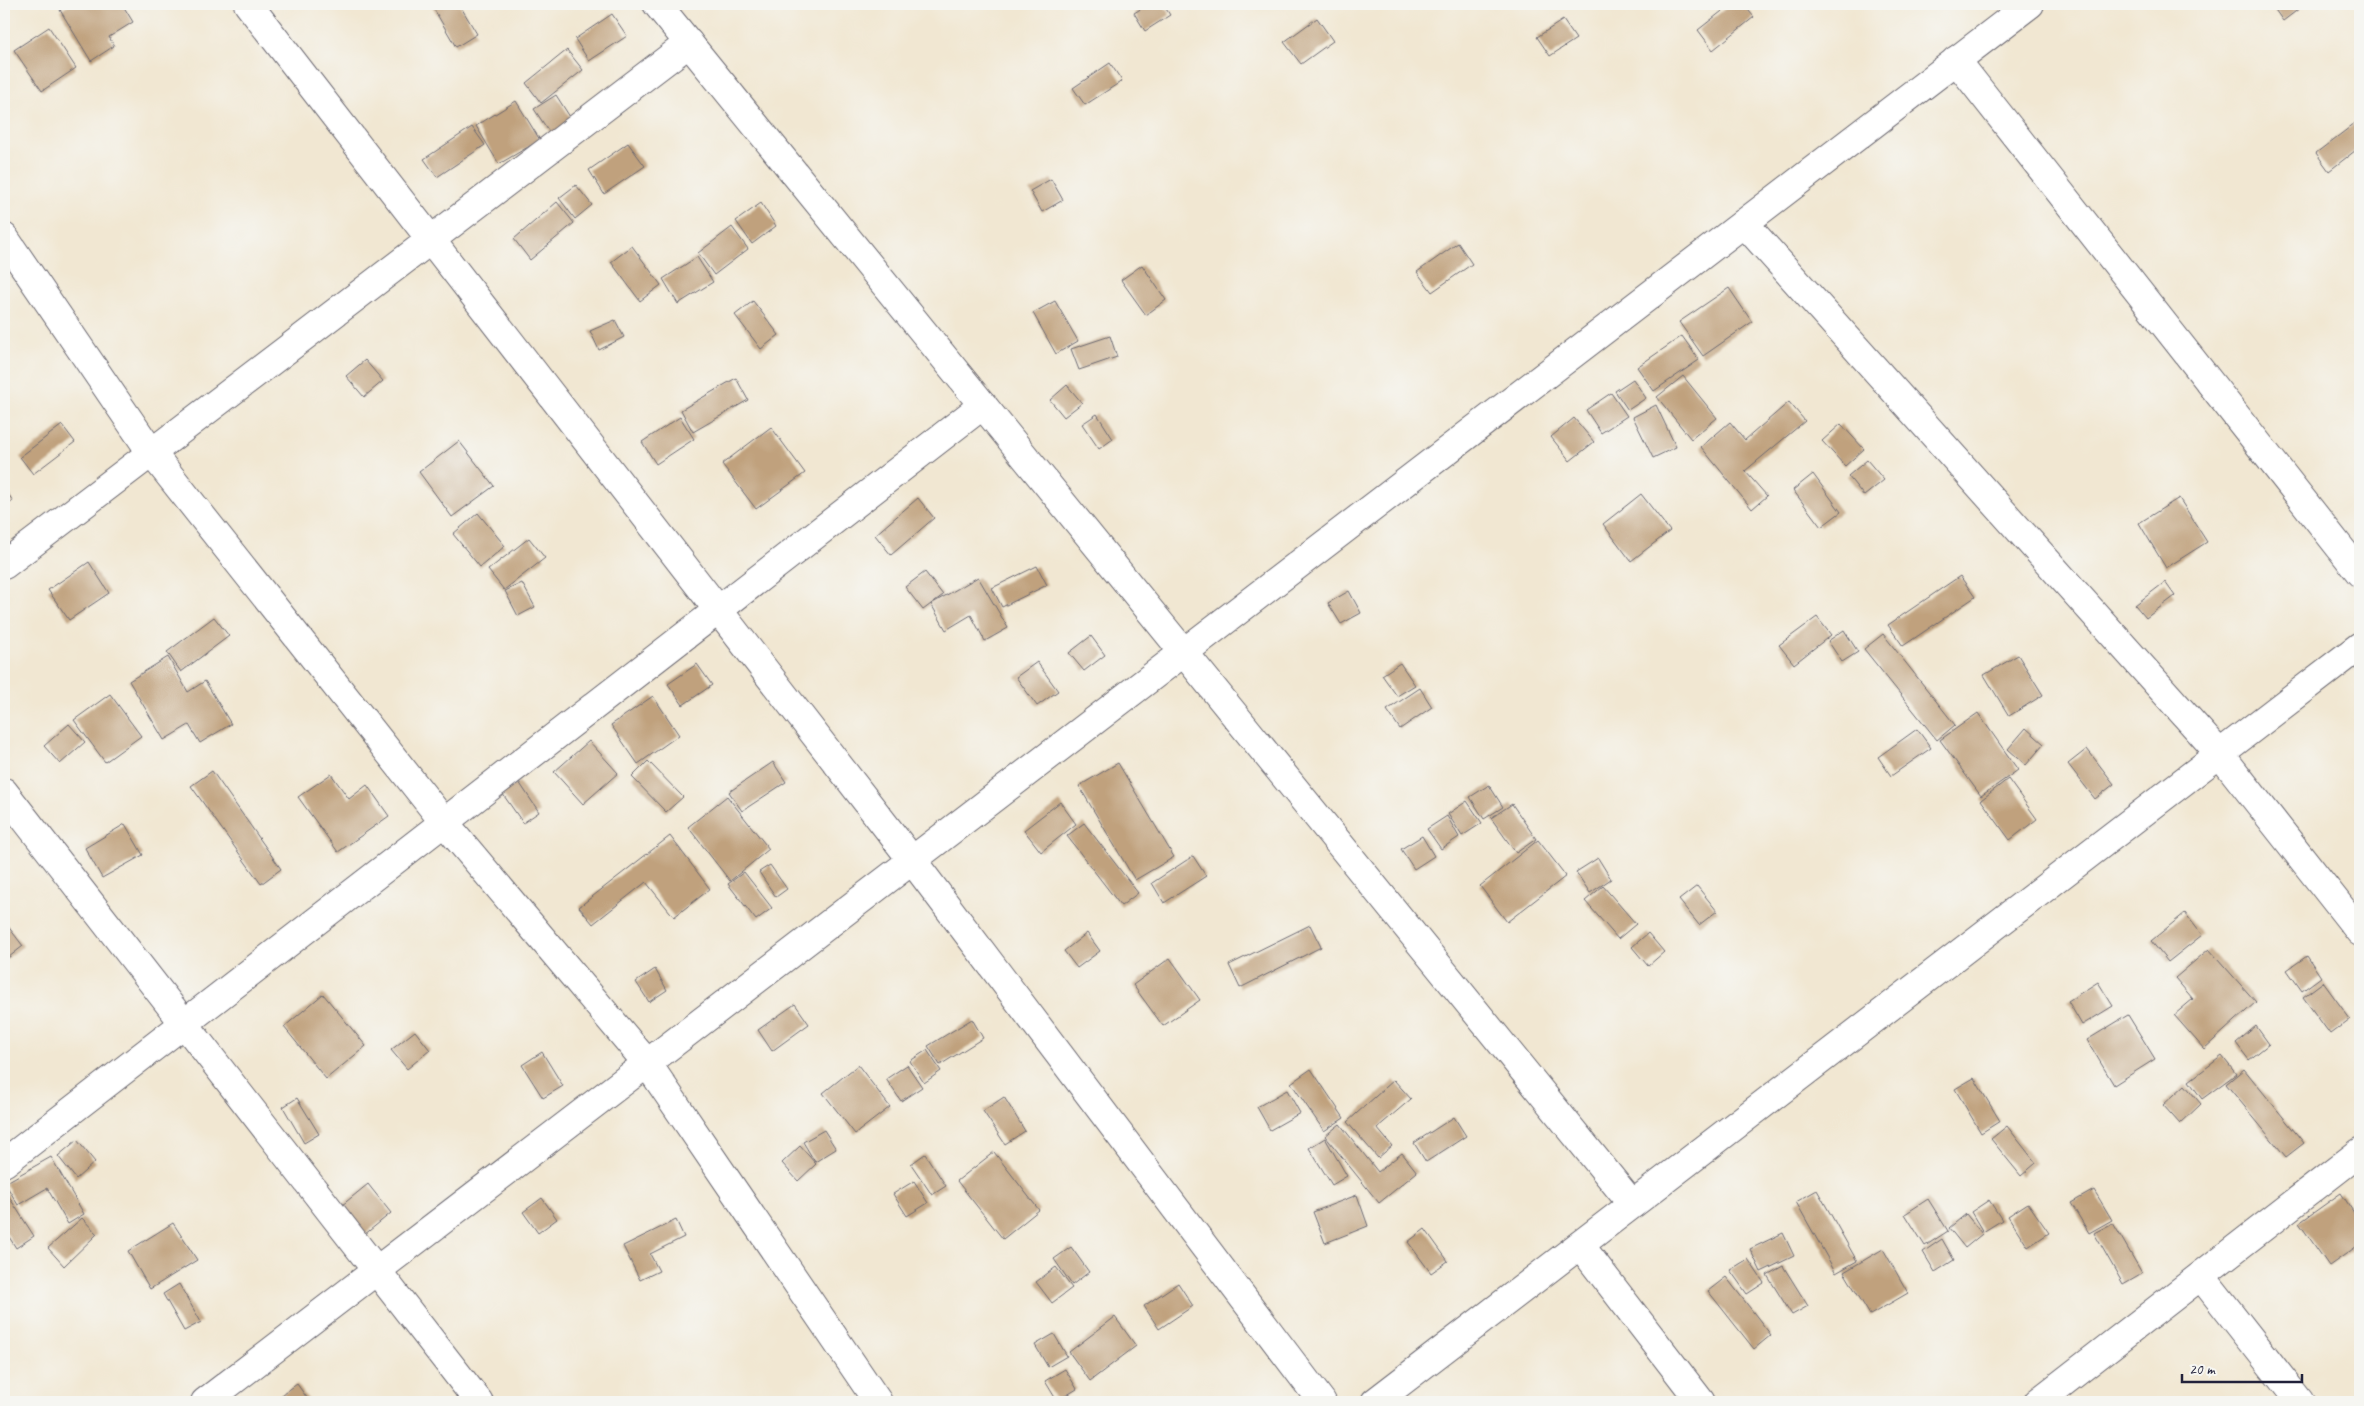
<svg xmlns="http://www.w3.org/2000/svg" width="2364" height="1406" viewBox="0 0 2364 1406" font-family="Caveat,sans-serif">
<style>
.building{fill:#c0a17d}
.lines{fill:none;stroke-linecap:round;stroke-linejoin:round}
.minor-casing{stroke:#6a6770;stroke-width:30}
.minor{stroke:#fff;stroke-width:28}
</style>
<rect width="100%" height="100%" fill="#f6f6f2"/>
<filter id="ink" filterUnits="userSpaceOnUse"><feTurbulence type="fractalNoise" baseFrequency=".02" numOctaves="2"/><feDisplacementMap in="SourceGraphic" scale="10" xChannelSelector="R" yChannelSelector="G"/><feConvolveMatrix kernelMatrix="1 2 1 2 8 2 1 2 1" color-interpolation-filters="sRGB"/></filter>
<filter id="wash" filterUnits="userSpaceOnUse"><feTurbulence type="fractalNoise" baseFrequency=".0096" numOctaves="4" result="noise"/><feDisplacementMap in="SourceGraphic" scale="20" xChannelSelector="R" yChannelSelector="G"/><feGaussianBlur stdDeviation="1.12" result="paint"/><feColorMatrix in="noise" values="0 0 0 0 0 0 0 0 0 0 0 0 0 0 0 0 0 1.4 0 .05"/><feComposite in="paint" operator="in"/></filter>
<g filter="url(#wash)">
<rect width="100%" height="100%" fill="#f1e7d2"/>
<g id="blocks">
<g class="building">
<path d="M 70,4 L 122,4 L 133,22 L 109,37 L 114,46 L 91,61 L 60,10 Z"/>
<path d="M 431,4 L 459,4 L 477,34 L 456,47 Z"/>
<path d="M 1149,4 L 1163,4 L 1170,15 L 1145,31 L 1134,13 Z"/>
<path d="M 1731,4 L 1743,4 L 1754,17 L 1713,50 L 1698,30 Z"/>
<path d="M 2271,4 L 2303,4 L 2304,5 L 2283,21 Z"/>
<path d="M 612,14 L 627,36 L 589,61 L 575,39 Z"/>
<path d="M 1317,18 L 1333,41 L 1301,64 L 1284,42 Z"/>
<path d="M 1563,20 L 1576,39 L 1550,56 L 1537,37 Z"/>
<path d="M 49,27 L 76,68 L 42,91 L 14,50 Z"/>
<path d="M 567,50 L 583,70 L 541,103 L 526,83 Z"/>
<path d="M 1110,63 L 1122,81 L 1085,105 L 1073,88 Z"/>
<path d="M 556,95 L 577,128 L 556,142 L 534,109 Z"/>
<path d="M 516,101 L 540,140 L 499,164 L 476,126 Z"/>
<path d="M 2354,124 L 2360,133 L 2360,147 L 2329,171 L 2316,153 Z"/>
<path d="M 472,127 L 485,145 L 437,177 L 424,159 Z"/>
<path d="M 628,143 L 645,166 L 604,194 L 589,170 Z"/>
<path d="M 1051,179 L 1063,200 L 1042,212 L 1030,191 Z"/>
<path d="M 576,185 L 592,205 L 575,219 L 559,198 Z"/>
<path d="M 557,202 L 574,223 L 530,260 L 514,239 Z"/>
<path d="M 761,203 L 776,226 L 752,244 L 736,221 Z"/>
<path d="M 732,227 L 748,249 L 714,275 L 698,253 Z"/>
<path d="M 1458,243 L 1472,264 L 1432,292 L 1417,272 Z"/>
<path d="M 632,246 L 661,285 L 640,301 L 611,262 Z"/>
<path d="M 697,257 L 713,282 L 678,304 L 663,279 Z"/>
<path d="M 1142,265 L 1166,300 L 1146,315 L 1121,280 Z"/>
<path d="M 1729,288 L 1752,322 L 1703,356 L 1679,322 Z"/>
<path d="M 753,301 L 779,335 L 761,349 L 735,315 Z"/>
<path d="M 1055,301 L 1078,341 L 1056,354 L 1033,313 Z"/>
<path d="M 615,320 L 624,337 L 599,350 L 590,331 Z"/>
<path d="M 1110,336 L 1117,357 L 1079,370 L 1071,349 Z"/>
<path d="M 1682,336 L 1699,360 L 1654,391 L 1637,367 Z"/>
<path d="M 365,360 L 383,381 L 364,397 L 346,376 Z"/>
<path d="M 1683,376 L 1717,418 L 1691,439 L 1657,397 Z"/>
<path d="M 736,378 L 748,400 L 693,432 L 681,410 Z"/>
<path d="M 1633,379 L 1646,398 L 1628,410 L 1615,391 Z"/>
<path d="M 1067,385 L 1082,403 L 1064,417 L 1050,400 Z"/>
<path d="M 1611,393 L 1627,416 L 1601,433 L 1586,410 Z"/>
<path d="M 1789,402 L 1805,421 L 1745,471 L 1767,496 L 1752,509 L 1701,447 L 1730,422 L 1745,440 Z"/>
<path d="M 1656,405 L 1676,447 L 1653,458 L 1633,417 Z"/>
<path d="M 1097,414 L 1113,439 L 1099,449 L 1082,424 Z"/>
<path d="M 680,417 L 694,439 L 656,464 L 642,442 Z"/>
<path d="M 1574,418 L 1594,442 L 1570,461 L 1551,437 Z"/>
<path d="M 1841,424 L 1864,449 L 1845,466 L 1822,441 Z"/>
<path d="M 62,425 L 75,442 L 33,474 L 20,457 Z"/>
<path d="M 771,427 L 805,473 L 756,509 L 722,464 Z"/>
<path d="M 459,441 L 494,486 L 452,517 L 419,472 Z"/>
<path d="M 1867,460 L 1884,480 L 1864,496 L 1848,476 Z"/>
<path d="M 1813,474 L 1841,512 L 1821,527 L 1793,490 Z"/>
<path d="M 4,488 L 13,501 L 4,507 Z"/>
<path d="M 1641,494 L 1670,531 L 1631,561 L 1603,524 Z"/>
<path d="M 918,498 L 934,518 L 891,555 L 875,535 Z"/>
<path d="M 2179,498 L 2207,542 L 2166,568 L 2139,523 Z"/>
<path d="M 478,513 L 505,546 L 480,567 L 453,534 Z"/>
<path d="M 529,538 L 545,558 L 504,590 L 488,570 Z"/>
<path d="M 89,562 L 109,593 L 69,620 L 48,590 Z"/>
<path d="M 1037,566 L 1047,585 L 1002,607 L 992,588 Z"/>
<path d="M 925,572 L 943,595 L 923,610 L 905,587 Z"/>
<path d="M 1960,576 L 1975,597 L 1903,646 L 1888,625 Z"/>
<path d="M 978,577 L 1008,628 L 985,641 L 971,615 L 946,630 L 931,604 Z"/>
<path d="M 2165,582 L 2175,596 L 2146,618 L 2135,605 Z"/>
<path d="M 522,583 L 535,607 L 518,616 L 505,591 Z"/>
<path d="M 1349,591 L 1361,613 L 1341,624 L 1328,603 Z"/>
<path d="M 214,617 L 229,636 L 181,672 L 167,652 Z"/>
<path d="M 1817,617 L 1831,635 L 1794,664 L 1779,645 Z"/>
<path d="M 1844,630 L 1858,652 L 1842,662 L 1828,641 Z"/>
<path d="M 1883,634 L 1955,725 L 1937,740 L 1864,649 Z"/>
<path d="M 1091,636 L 1105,655 L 1084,671 L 1069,653 Z"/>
<path d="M 2018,655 L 2043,695 L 2009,716 L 1984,675 Z"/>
<path d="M 168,657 L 188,692 L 205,681 L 231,724 L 200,743 L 189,725 L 164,740 L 129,681 Z"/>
<path d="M 1037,662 L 1058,691 L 1037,706 L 1016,677 Z"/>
<path d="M 1400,663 L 1415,685 L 1397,696 L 1382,675 Z"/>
<path d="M 697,664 L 712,685 L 683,705 L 668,684 Z"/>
<path d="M 1420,688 L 1432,707 L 1400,729 L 1387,710 Z"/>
<path d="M 110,694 L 141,736 L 105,762 L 74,720 Z"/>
<path d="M 653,696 L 679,735 L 638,764 L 611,725 Z"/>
<path d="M 1978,713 L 2018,770 L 1981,796 L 1940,740 Z"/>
<path d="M 69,724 L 85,742 L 60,764 L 44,746 Z"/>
<path d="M 2026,728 L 2044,744 L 2026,765 L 2008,749 Z"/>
<path d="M 1917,729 L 1931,748 L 1891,776 L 1878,757 Z"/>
<path d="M 589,741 L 618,773 L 583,804 L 554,772 Z"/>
<path d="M 2087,749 L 2114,784 L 2095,799 L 2068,764 Z"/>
<path d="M 648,761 L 683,797 L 666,812 L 632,777 Z"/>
<path d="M 773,762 L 786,782 L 742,811 L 729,792 Z"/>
<path d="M 1118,763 L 1174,857 L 1135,880 L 1079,786 Z"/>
<path d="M 212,771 L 281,869 L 261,884 L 191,786 Z"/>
<path d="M 331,774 L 349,799 L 367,785 L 389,816 L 338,852 L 298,797 Z"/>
<path d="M 2008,779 L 2037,819 L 2010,840 L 1981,800 Z"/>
<path d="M 519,782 L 539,812 L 523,823 L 502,793 Z"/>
<path d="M 1489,785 L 1503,807 L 1484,819 L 1470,797 Z"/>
<path d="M 727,796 L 769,849 L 730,881 L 688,827 Z"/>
<path d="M 1467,801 L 1482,823 L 1462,836 L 1448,814 Z"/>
<path d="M 1060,802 L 1076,824 L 1041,852 L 1024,830 Z"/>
<path d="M 1512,804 L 1536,839 L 1516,853 L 1491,818 Z"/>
<path d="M 1447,816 L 1459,837 L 1441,849 L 1427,829 Z"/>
<path d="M 1084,823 L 1138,893 L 1121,906 L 1067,836 Z"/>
<path d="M 125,824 L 143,855 L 102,878 L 85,848 Z"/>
<path d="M 670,836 L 710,889 L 674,917 L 646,882 L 593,924 L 579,907 Z"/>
<path d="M 1422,836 L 1434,856 L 1414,869 L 1401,849 Z"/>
<path d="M 1538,840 L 1566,876 L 1507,922 L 1480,886 Z"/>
<path d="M 1193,856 L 1206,876 L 1164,903 L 1152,883 Z"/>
<path d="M 1598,858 L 1611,879 L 1590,893 L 1576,872 Z"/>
<path d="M 770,865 L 787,889 L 776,897 L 759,872 Z"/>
<path d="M 744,872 L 772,908 L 756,920 L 728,884 Z"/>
<path d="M 1603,886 L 1636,924 L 1618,939 L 1585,901 Z"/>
<path d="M 1697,886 L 1717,911 L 1699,925 L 1679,900 Z"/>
<path d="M 2185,913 L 2202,935 L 2168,962 L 2151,941 Z"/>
<path d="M 7,925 L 23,946 L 4,961 L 4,928 Z"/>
<path d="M 1310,925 L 1321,947 L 1240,988 L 1229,965 Z"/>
<path d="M 1087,933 L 1100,951 L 1077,968 L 1064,951 Z"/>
<path d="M 1648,933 L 1664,952 L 1648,966 L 1632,947 Z"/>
<path d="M 2209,949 L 2256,1002 L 2204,1049 L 2174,1015 L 2193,999 L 2175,978 Z"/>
<path d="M 2307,956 L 2321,977 L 2302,991 L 2287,970 Z"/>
<path d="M 1170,958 L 1200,1000 L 1163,1026 L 1133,985 Z"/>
<path d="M 655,969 L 667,990 L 649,1002 L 636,982 Z"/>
<path d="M 2098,982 L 2113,1006 L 2082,1025 L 2068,1001 Z"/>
<path d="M 2323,982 L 2350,1019 L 2330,1034 L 2303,997 Z"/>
<path d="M 323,994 L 366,1046 L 326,1079 L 284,1027 Z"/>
<path d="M 795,1004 L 809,1024 L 772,1051 L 758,1030 Z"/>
<path d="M 2128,1015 L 2155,1059 L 2114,1085 L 2087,1040 Z"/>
<path d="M 972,1019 L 983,1038 L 940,1065 L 928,1046 Z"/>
<path d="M 2256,1026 L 2269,1044 L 2249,1060 L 2236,1043 Z"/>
<path d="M 415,1031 L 430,1050 L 407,1069 L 391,1050 Z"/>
<path d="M 927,1050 L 941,1071 L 924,1083 L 910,1061 Z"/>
<path d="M 542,1052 L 563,1086 L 543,1098 L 522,1065 Z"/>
<path d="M 2222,1056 L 2236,1074 L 2202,1099 L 2189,1081 Z"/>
<path d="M 858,1065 L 890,1107 L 855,1134 L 823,1093 Z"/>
<path d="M 907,1065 L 922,1087 L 901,1101 L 886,1079 Z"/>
<path d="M 1311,1069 L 1344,1118 L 1324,1131 L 1291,1083 Z"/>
<path d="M 2244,1069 L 2304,1143 L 2286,1157 L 2226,1084 Z"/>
<path d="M 1974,1078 L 2000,1121 L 1981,1133 L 1955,1089 Z"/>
<path d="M 1394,1080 L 1411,1099 L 1377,1128 L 1392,1146 L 1378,1158 L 1347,1122 Z"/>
<path d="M 2185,1085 L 2201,1104 L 2180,1124 L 2163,1105 Z"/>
<path d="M 1287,1090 L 1300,1113 L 1270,1130 L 1257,1107 Z"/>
<path d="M 1004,1097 L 1025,1131 L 1005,1144 L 983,1111 Z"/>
<path d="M 297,1098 L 319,1134 L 304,1143 L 283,1107 Z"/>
<path d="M 1454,1117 L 1466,1136 L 1426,1162 L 1414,1143 Z"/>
<path d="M 1340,1124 L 1378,1172 L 1402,1153 L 1417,1172 L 1379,1203 L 1325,1136 Z"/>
<path d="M 2007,1126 L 2036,1163 L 2021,1176 L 1991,1139 Z"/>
<path d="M 824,1130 L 836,1149 L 815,1162 L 803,1142 Z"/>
<path d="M 1325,1138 L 1347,1176 L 1332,1185 L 1309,1148 Z"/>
<path d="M 77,1140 L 95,1162 L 76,1179 L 58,1156 Z"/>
<path d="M 800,1146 L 816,1164 L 798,1181 L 782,1163 Z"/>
<path d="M 994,1152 L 1039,1210 L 1003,1239 L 957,1181 Z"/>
<path d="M 925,1154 L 946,1186 L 932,1195 L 911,1164 Z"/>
<path d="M 51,1157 L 84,1214 L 68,1224 L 47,1188 L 18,1205 L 5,1183 Z"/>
<path d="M 914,1181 L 928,1203 L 907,1216 L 893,1194 Z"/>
<path d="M 368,1184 L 391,1213 L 364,1235 L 341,1206 Z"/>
<path d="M 4,1189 L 34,1236 L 16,1248 L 4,1229 Z"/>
<path d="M 1817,1190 L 1857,1261 L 1836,1273 L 1796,1202 Z"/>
<path d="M 2094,1190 L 2112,1220 L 2089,1233 L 2071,1203 Z"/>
<path d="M 2341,1193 L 2360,1222 L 2360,1244 L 2329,1266 L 2299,1223 Z"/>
<path d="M 1357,1195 L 1368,1226 L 1325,1243 L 1313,1212 Z"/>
<path d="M 542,1198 L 557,1219 L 538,1233 L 523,1212 Z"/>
<path d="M 1928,1199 L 1948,1231 L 1925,1246 L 1905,1214 Z"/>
<path d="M 1989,1200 L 2002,1220 L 1983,1232 L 1971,1212 Z"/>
<path d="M 2028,1203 L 2049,1233 L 2028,1247 L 2008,1216 Z"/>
<path d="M 1966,1214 L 1982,1234 L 1965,1248 L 1949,1228 Z"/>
<path d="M 82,1218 L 97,1234 L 64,1266 L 48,1248 Z"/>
<path d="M 676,1220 L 684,1237 L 650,1254 L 659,1271 L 640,1280 L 623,1246 Z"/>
<path d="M 173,1223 L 197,1260 L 150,1289 L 128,1251 Z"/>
<path d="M 2113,1223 L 2142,1273 L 2123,1284 L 2094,1233 Z"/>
<path d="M 1425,1229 L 1448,1261 L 1431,1273 L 1408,1242 Z"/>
<path d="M 1783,1233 L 1794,1256 L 1761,1272 L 1750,1249 Z"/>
<path d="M 1942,1239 L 1954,1260 L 1935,1272 L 1923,1252 Z"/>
<path d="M 1071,1247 L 1089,1272 L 1072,1285 L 1054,1259 Z"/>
<path d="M 1883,1249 L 1908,1293 L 1870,1315 L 1844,1272 Z"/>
<path d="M 1748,1259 L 1764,1283 L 1747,1294 L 1730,1270 Z"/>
<path d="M 1783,1266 L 1808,1306 L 1792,1315 L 1767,1275 Z"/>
<path d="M 1056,1267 L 1072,1288 L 1052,1303 L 1036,1282 Z"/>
<path d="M 1726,1277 L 1771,1335 L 1754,1349 L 1708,1291 Z"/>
<path d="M 1178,1283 L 1193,1306 L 1159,1329 L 1144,1306 Z"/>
<path d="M 179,1284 L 201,1322 L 184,1331 L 163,1294 Z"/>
<path d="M 1115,1317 L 1136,1346 L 1090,1381 L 1069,1352 Z"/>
<path d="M 1054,1334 L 1067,1356 L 1048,1367 L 1035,1345 Z"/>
<path d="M 1065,1369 L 1077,1389 L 1057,1401 L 1045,1381 Z"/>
<path d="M 297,1384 L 310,1402 L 272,1402 Z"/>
</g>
</g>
</g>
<g filter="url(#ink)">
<use href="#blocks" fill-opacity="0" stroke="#6a6770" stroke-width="1"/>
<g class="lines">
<defs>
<g id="minor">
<path d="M 248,4 L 912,860 L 1322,1402"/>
<path d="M 657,4 L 1632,1204"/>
<path d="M 1956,60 L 2360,573"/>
<path d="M 1744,223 L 2220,754 L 2360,932"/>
<path d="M 4,237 L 151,452 L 444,822 L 647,1063 L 878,1402"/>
<path d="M 4,565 L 689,43"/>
<path d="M 4,792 L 479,1402"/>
<path d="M 4,1163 L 983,405"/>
<path d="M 1580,1245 L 1701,1402"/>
<path d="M 2201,1276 L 2300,1402"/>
<path d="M 205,1402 L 2030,4"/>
<path d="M 1375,1402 L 2360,646"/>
<path d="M 2038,1402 L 2360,1152"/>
</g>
</defs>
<use href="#minor" class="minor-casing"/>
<use href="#minor" class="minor"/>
</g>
</g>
<rect width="2364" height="1406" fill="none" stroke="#f6f6f2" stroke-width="20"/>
<path d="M2182 1374v8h120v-8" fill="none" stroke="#22223b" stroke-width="2.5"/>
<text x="2189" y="1374" font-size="15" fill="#22223b" stroke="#f6f6f2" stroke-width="4" paint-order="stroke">20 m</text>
</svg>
